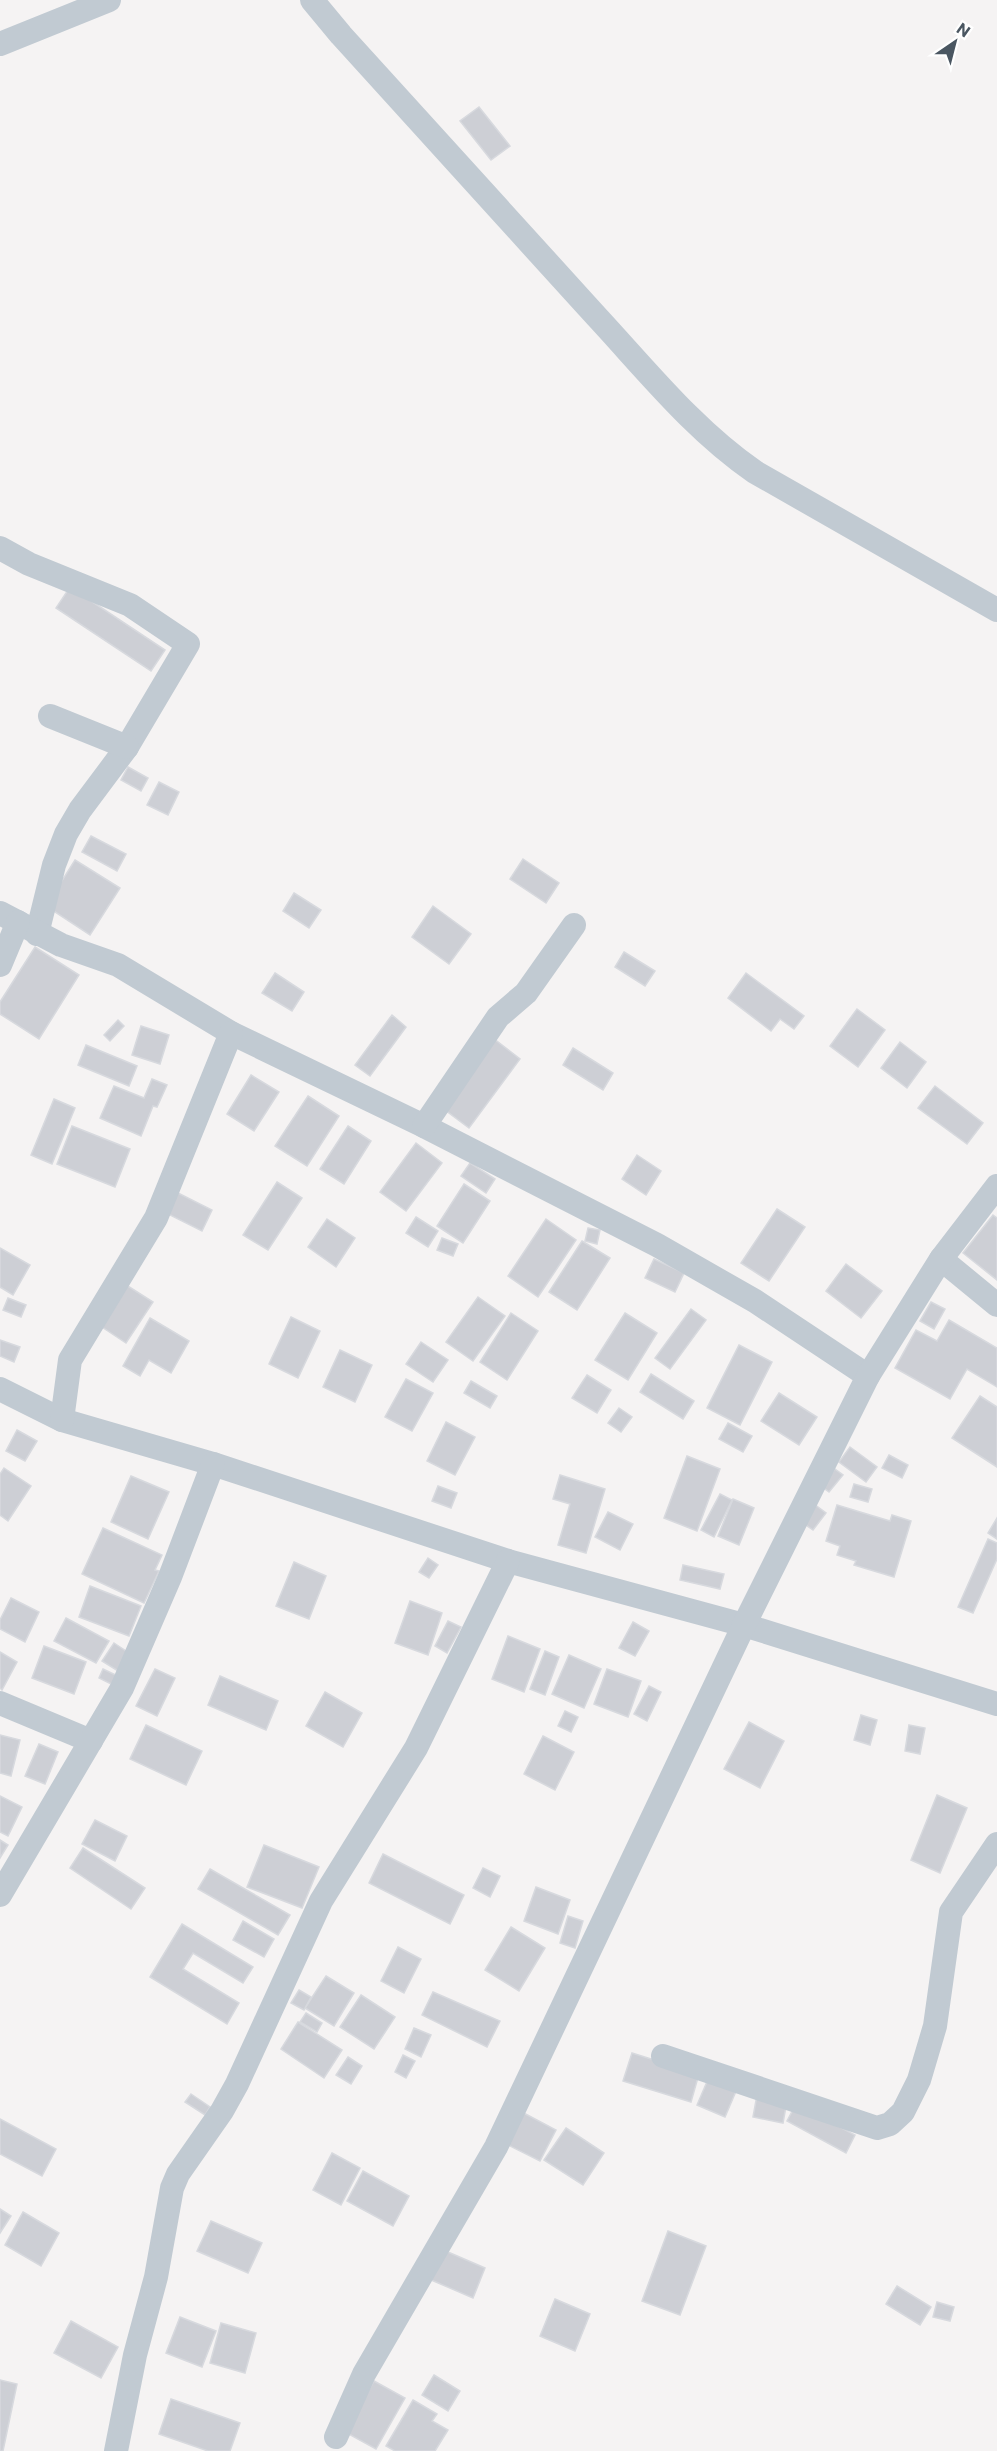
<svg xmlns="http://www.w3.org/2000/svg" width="997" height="2451" viewBox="0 0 997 2451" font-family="Commissioner,sans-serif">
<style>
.building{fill:#cdcfd5;stroke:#d7d9de;stroke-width:1.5}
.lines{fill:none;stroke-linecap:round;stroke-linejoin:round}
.minor{stroke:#c1cad2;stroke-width:24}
</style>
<rect width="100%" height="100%" fill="#f5f3f3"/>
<g class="building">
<path d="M 479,107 L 510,146 L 491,160 L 460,121 Z"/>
<path d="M 70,587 L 165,650 L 151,671 L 56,608 Z"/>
<path d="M 128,767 L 148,778 L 141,791 L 121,780 Z"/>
<path d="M 159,782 L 179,792 L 168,815 L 147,805 Z"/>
<path d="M 91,836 L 126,854 L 117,871 L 82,852 Z"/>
<path d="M 523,859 L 559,883 L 546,903 L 510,879 Z"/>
<path d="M 75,860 L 120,888 L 90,935 L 46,906 Z"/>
<path d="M 294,893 L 321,910 L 309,928 L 283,911 Z"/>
<path d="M 433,906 L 471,934 L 449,964 L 412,937 Z"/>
<path d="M 35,947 L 79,975 L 39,1039 L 0,1014 L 0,1002 Z"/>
<path d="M 624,952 L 655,971 L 645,986 L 615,967 Z"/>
<path d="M 275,973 L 304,992 L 292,1011 L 262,993 Z"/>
<path d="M 746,973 L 804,1016 L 794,1029 L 780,1019 L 771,1031 L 728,998 Z"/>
<path d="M 857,1009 L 885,1030 L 858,1067 L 830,1046 Z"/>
<path d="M 392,1015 L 406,1027 L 370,1076 L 355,1065 Z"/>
<path d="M 118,1020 L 124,1026 L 110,1041 L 104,1035 Z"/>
<path d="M 141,1026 L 169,1035 L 160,1064 L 132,1055 Z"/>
<path d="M 493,1038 L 520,1059 L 469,1128 L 441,1107 Z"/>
<path d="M 900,1042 L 926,1062 L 907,1088 L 881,1068 Z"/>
<path d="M 86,1045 L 137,1066 L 129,1086 L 78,1065 Z"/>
<path d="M 573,1048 L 613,1073 L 603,1090 L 563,1065 Z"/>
<path d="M 251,1075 L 279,1092 L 254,1131 L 227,1114 Z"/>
<path d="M 152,1079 L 167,1085 L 157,1107 L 153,1106 L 141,1136 L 100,1118 L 114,1086 L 144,1098 Z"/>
<path d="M 935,1086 L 983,1123 L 967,1144 L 918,1108 Z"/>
<path d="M 308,1096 L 339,1116 L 307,1166 L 275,1146 Z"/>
<path d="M 54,1099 L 75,1108 L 52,1164 L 31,1155 Z"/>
<path d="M 72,1126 L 130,1149 L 115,1187 L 57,1164 Z"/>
<path d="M 348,1126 L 371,1141 L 344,1184 L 320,1169 Z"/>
<path d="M 416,1143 L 442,1163 L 406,1211 L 380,1192 Z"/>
<path d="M 637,1155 L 661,1171 L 646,1195 L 622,1179 Z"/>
<path d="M 470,1163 L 495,1179 L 486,1193 L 461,1176 Z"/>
<path d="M 277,1182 L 302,1198 L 268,1250 L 243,1235 Z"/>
<path d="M 464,1184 L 490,1201 L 463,1243 L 437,1226 Z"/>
<path d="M 176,1192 L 212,1210 L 202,1231 L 166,1213 Z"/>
<path d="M 777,1209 L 805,1227 L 769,1281 L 741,1263 Z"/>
<path d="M 993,1215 L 997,1218 L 997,1280 L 963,1253 Z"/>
<path d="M 416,1217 L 438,1231 L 428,1247 L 406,1233 Z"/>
<path d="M 327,1219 L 355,1238 L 336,1267 L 308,1247 Z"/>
<path d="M 546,1219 L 576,1240 L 538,1297 L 508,1276 Z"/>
<path d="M 588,1228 L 600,1230 L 597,1244 L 585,1241 Z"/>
<path d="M 442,1238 L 458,1244 L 453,1256 L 437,1250 Z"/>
<path d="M 582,1241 L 610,1258 L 577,1310 L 549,1292 Z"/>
<path d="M 0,1248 L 30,1265 L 13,1295 L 0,1287 Z"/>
<path d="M 654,1259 L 684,1273 L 675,1292 L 645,1278 Z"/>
<path d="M 846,1264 L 882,1291 L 861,1318 L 826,1291 Z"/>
<path d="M 123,1283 L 153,1302 L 126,1343 L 96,1323 Z"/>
<path d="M 478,1297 L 505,1316 L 473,1361 L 446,1342 Z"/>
<path d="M 8,1298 L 26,1305 L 21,1317 L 3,1310 Z"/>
<path d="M 931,1302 L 945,1309 L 934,1329 L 920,1321 Z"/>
<path d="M 691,1309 L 706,1320 L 670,1369 L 655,1358 Z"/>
<path d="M 511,1313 L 538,1331 L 507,1380 L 480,1362 Z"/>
<path d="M 625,1313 L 657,1333 L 628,1380 L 595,1360 Z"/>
<path d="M 291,1317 L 320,1331 L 298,1378 L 269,1364 Z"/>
<path d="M 150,1318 L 189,1341 L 171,1373 L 149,1360 L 140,1376 L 123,1366 Z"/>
<path d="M 949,1320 L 997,1348 L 997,1387 L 967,1369 L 950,1399 L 895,1368 L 916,1330 L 937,1341 Z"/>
<path d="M 0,1340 L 20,1347 L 14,1362 L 0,1356 Z"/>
<path d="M 421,1342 L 448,1360 L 433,1382 L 406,1364 Z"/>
<path d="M 739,1345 L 772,1362 L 740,1425 L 707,1408 Z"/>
<path d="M 340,1350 L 372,1365 L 355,1402 L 323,1387 Z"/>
<path d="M 651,1374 L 694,1401 L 683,1419 L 640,1392 Z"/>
<path d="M 587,1375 L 611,1390 L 597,1413 L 572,1398 Z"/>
<path d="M 406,1379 L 433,1393 L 412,1431 L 385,1417 Z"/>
<path d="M 471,1381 L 497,1396 L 490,1408 L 464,1393 Z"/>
<path d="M 779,1393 L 817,1417 L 799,1445 L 761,1421 Z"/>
<path d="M 980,1396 L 997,1407 L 997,1467 L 952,1438 Z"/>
<path d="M 619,1408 L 632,1417 L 621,1432 L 608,1423 Z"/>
<path d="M 446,1422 L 475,1437 L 455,1475 L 427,1461 Z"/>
<path d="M 728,1423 L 752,1436 L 743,1452 L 719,1439 Z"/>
<path d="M 17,1430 L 37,1441 L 25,1461 L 6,1451 Z"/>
<path d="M 850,1447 L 877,1467 L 866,1482 L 839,1462 Z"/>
<path d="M 889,1455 L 908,1465 L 902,1478 L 882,1468 Z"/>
<path d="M 687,1456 L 720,1469 L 697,1531 L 664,1518 Z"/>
<path d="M 4,1468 L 31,1486 L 8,1521 L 0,1515 L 0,1474 Z"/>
<path d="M 835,1469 L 843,1475 L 829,1492 L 821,1486 Z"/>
<path d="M 560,1475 L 605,1489 L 586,1553 L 558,1545 L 570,1504 L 553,1499 Z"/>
<path d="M 131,1476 L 169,1492 L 148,1539 L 111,1522 Z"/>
<path d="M 854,1484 L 872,1489 L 868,1502 L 850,1497 Z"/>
<path d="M 438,1486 L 457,1493 L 451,1508 L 432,1501 Z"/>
<path d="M 720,1494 L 732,1500 L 714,1537 L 701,1530 Z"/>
<path d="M 733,1499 L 754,1508 L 739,1545 L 718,1536 Z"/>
<path d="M 814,1504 L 826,1513 L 813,1530 L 800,1521 Z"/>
<path d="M 837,1505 L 890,1521 L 892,1515 L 911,1521 L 894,1577 L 854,1565 L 856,1561 L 837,1555 L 840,1546 L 826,1541 Z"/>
<path d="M 608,1512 L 633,1524 L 620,1550 L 595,1537 Z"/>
<path d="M 997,1518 L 997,1539 L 988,1533 Z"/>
<path d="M 103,1528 L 162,1555 L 155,1570 L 159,1571 L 144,1603 L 82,1574 Z"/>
<path d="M 988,1539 L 997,1543 L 997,1559 L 973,1613 L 958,1607 Z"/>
<path d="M 428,1558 L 438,1565 L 429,1578 L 419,1572 Z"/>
<path d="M 294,1562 L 326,1576 L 309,1619 L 276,1606 Z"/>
<path d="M 683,1565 L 724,1574 L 720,1589 L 680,1580 Z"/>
<path d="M 90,1586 L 141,1606 L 129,1636 L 79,1617 Z"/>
<path d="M 11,1598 L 39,1612 L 25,1642 L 0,1629 L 0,1620 Z"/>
<path d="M 410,1601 L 442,1613 L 428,1655 L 395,1643 Z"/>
<path d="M 66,1618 L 109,1641 L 96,1663 L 54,1641 Z"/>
<path d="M 448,1621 L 461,1627 L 447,1653 L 435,1646 Z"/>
<path d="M 633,1622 L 649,1631 L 635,1656 L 619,1648 Z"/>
<path d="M 508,1636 L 540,1649 L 524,1692 L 492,1679 Z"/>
<path d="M 114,1643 L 129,1653 L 118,1671 L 102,1661 Z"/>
<path d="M 44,1646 L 86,1662 L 74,1694 L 32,1678 Z"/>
<path d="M 545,1651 L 559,1657 L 545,1695 L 530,1689 Z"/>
<path d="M 0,1652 L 17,1662 L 2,1690 L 0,1688 Z"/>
<path d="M 569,1655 L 601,1669 L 584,1708 L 552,1694 Z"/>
<path d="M 103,1669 L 120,1677 L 115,1686 L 99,1678 Z"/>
<path d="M 155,1669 L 175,1678 L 157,1716 L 136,1706 Z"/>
<path d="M 607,1669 L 641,1681 L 628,1717 L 594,1704 Z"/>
<path d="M 220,1676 L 278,1701 L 266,1730 L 208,1705 Z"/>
<path d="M 649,1686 L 661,1692 L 647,1721 L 634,1714 Z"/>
<path d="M 325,1692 L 362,1713 L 343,1747 L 306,1726 Z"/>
<path d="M 565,1711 L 578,1717 L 571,1732 L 558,1726 Z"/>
<path d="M 861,1715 L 877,1720 L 870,1745 L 854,1740 Z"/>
<path d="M 749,1722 L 784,1741 L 760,1788 L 724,1769 Z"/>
<path d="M 146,1725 L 202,1751 L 186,1785 L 130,1759 Z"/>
<path d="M 909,1725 L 925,1728 L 920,1754 L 905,1751 Z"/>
<path d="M 0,1735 L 20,1740 L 11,1776 L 0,1773 Z"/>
<path d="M 543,1736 L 574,1752 L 555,1790 L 524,1774 Z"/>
<path d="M 39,1744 L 58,1752 L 45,1784 L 25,1776 Z"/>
<path d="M 937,1795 L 967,1808 L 940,1873 L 911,1860 Z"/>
<path d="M 0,1796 L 22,1807 L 8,1836 L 0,1832 Z"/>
<path d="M 95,1820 L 127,1836 L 115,1861 L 82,1844 Z"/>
<path d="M 0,1840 L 8,1845 L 0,1858 Z"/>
<path d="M 264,1845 L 319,1867 L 302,1908 L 247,1887 Z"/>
<path d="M 83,1848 L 145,1888 L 131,1909 L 70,1868 Z"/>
<path d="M 383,1854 L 464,1895 L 450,1924 L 369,1883 Z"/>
<path d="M 483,1868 L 500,1876 L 490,1897 L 473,1888 Z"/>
<path d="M 210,1869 L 290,1915 L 278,1935 L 198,1889 Z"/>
<path d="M 536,1887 L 570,1900 L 558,1934 L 524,1921 Z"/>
<path d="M 568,1916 L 583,1921 L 575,1948 L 560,1943 Z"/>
<path d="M 243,1921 L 274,1939 L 264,1957 L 233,1940 Z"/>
<path d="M 182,1924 L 253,1967 L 243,1983 L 193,1953 L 183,1969 L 239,2003 L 227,2024 L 150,1977 Z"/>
<path d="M 511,1927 L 545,1948 L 519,1991 L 485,1970 Z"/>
<path d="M 398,1947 L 421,1959 L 404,1993 L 381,1981 Z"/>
<path d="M 326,1976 L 354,1993 L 334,2026 L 305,2008 Z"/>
<path d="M 299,1990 L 311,1997 L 304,2010 L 291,2003 Z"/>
<path d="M 433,1992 L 500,2021 L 487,2047 L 422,2015 Z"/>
<path d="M 361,1995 L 395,2017 L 374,2049 L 340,2027 Z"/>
<path d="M 306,2013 L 322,2023 L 317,2032 L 300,2022 Z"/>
<path d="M 298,2022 L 342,2050 L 324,2078 L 281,2049 Z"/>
<path d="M 414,2028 L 431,2035 L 421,2057 L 405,2049 Z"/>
<path d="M 632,2053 L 699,2074 L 691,2102 L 623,2081 Z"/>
<path d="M 403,2055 L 415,2061 L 406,2078 L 395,2072 Z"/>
<path d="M 348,2057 L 362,2066 L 351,2084 L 336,2075 Z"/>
<path d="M 709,2077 L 737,2089 L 725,2117 L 697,2105 Z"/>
<path d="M 191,2094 L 210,2107 L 205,2115 L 185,2102 Z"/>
<path d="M 757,2095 L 787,2101 L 783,2123 L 753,2117 Z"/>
<path d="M 796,2104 L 855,2135 L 846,2153 L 787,2121 Z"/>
<path d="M 518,2110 L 556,2130 L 540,2161 L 502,2142 Z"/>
<path d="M 0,2119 L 56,2149 L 42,2176 L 0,2154 Z"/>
<path d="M 566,2128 L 604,2153 L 583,2185 L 544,2160 Z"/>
<path d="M 332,2153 L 360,2168 L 341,2205 L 313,2190 Z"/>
<path d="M 363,2171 L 409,2196 L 393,2226 L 347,2201 Z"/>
<path d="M 0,2209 L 11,2216 L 0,2233 Z"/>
<path d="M 23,2212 L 59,2233 L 41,2266 L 5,2245 Z"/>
<path d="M 211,2221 L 262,2243 L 248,2273 L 197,2251 Z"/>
<path d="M 668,2231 L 706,2246 L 680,2315 L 642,2301 Z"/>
<path d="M 441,2249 L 485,2268 L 473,2298 L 429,2279 Z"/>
<path d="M 897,2286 L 931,2307 L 920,2325 L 886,2304 Z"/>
<path d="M 555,2299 L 590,2314 L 575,2351 L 540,2336 Z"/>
<path d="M 937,2302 L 954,2307 L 950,2321 L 933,2317 Z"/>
<path d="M 180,2317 L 216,2331 L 202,2367 L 166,2353 Z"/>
<path d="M 71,2321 L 118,2347 L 101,2378 L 54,2353 Z"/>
<path d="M 221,2323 L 256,2333 L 245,2373 L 210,2363 Z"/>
<path d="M 434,2375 L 460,2391 L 448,2411 L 422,2395 Z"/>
<path d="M 0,2380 L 17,2384 L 3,2451 L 0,2451 Z"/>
<path d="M 374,2381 L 405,2398 L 376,2449 L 345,2432 Z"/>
<path d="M 171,2399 L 240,2423 L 230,2451 L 208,2451 L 159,2434 Z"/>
<path d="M 413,2400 L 437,2414 L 432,2421 L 448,2430 L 435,2451 L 395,2451 L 386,2446 Z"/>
</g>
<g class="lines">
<g class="minor">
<path d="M 312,0 L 341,35 C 426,128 511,223 597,317 C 647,371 694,430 755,472 L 997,610"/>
<path d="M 0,44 L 109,0"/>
<path d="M 0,548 L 29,564 L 130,605 L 188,644 L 127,747 L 80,810 L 66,834 L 54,865 L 37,934"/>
<path d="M 50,716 L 127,747"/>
<path d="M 0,913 L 61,945 L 118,965 L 231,1033 L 424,1126 L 657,1245 L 755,1301 L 868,1376"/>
<path d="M 0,965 L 18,922"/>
<path d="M 424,1126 L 498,1017 L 526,993 L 574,925"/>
<path d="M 941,1259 L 997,1305"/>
<path d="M 0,1389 L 62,1420 L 213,1464 L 508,1561 L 744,1625 L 997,1704"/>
<path d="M 62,1420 L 70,1360 L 156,1218 L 231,1033"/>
<path d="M 0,1703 L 91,1741"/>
<path d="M 0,1895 L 122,1688 L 170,1577 L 213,1464"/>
<path d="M 663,2056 L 877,2128 L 890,2124 L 903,2112 L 919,2080 L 935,2026 L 951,1912 L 997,1844"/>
<path d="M 336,2437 L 364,2374 L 496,2147 L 744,1625 L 868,1376 L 941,1259 L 997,1186"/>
<path d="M 116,2451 L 135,2355 L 156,2277 L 172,2188 L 178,2174 L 222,2111 L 237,2084 L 321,1901 L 416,1748 L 508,1561"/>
</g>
</g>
<g transform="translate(955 42) rotate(35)" stroke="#ffffff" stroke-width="4.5" paint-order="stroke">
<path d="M0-4.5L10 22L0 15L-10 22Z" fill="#4a5661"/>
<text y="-9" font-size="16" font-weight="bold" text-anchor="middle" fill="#4a5661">N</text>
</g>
</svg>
